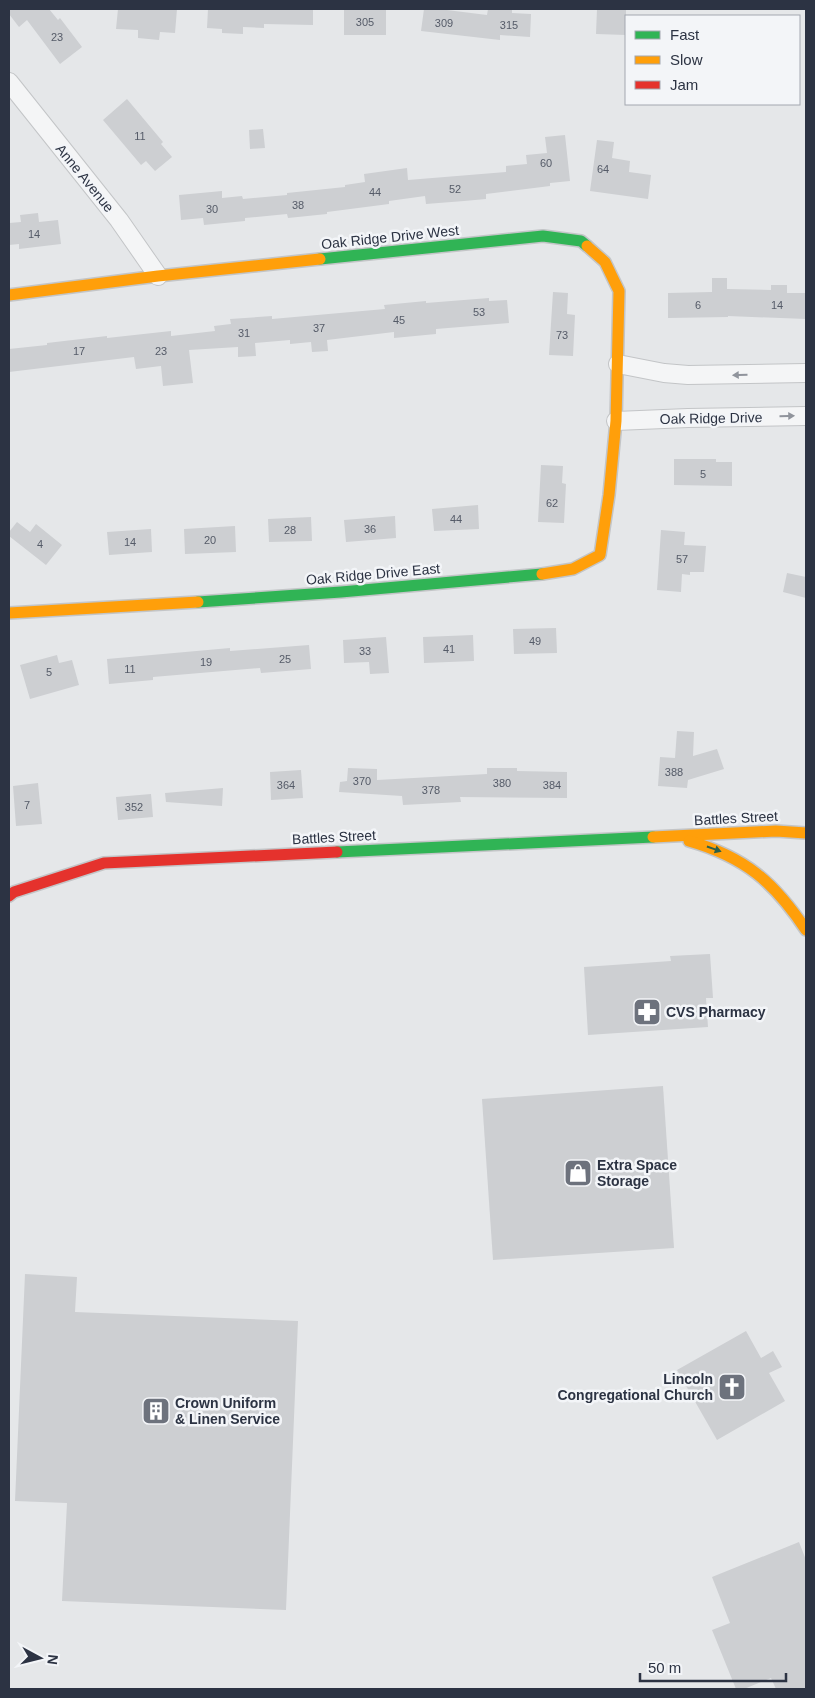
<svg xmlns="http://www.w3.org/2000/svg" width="815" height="1698" viewBox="0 0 815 1698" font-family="Helvetica,sans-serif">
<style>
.building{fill:#cdcfd2}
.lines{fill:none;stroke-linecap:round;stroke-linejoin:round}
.street-casing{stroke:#c3c5c7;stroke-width:20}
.fast-casing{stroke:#c3c5c7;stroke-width:14}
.slow-casing{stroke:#c3c5c7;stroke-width:14}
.jam-casing{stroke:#c3c5c7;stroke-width:14}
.street{stroke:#f4f5f6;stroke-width:18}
.fast{stroke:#30b455;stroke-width:11}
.slow{stroke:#ff9f0a;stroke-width:11}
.jam{stroke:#e5322d;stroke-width:11}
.oneway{fill:#90949c}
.oneway2{fill:#2d6049}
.labels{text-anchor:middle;stroke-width:5;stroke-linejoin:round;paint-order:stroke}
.number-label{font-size:11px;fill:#555b68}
.street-label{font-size:14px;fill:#2c3343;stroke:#f3f5f8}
.poi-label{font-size:14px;font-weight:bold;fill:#2c3343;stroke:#f3f5f8;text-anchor:start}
</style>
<rect width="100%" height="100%" fill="#e5e7e9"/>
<g class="building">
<path d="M 9,9 L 49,9 L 58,20 L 60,18 L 82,47 L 60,64 L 27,20 L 19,27 L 9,14 Z"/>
<path d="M 118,9 L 177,9 L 175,33 L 160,32 L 159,40 L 138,38 L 138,30 L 116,29 Z"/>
<path d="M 208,9 L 313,9 L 313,25 L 264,24 L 264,28 L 243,27 L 243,34 L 222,33 L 222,29 L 207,28 Z"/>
<rect x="344" y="9" width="42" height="26"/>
<path d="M 424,9 L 447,9 L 447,10 L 487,15 L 488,9 L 512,9 L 512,13 L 531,14 L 530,37 L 500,35 L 500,40 L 421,31 Z"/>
<path d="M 597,9 L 626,9 L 626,35 L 596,34 Z"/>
<path d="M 127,99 L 163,142 L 161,144 L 172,157 L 155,171 L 146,161 L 141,165 L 103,120 Z"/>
<path d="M 263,129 L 265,148 L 250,149 L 249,130 Z"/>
<path d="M 565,135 L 570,181 L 550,183 L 550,186 L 486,194 L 486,199 L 464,201 L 426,204 L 425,196 L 389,201 L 389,204 L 327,212 L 327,214 L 288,218 L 287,214 L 245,218 L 245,221 L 204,225 L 203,218 L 181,220 L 179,195 L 222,191 L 222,198 L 242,196 L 243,199 L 287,195 L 287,193 L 345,187 L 345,185 L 365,182 L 364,174 L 407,168 L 408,180 L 506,172 L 506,166 L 527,164 L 526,155 L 547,153 L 545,137 Z"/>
<path d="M 597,140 L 614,142 L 612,158 L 630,161 L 629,172 L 651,175 L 648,199 L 590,191 Z"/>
<path d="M 38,213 L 39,222 L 58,220 L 61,244 L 19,249 L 19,244 L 9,245 L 9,223 L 21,222 L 20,215 Z"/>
<path d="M 712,278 L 727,278 L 727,289 L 771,290 L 771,285 L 787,285 L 787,293 L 806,293 L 806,319 L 728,316 L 728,317 L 668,318 L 668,293 L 712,292 Z"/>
<path d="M 553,292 L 568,293 L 567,314 L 575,315 L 573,356 L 549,355 Z"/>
<path d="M 489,298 L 489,301 L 507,300 L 509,323 L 436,329 L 436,334 L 394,338 L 394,332 L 327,340 L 328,351 L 312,352 L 311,342 L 290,344 L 290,340 L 255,343 L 256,356 L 238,357 L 238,347 L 189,350 L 193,383 L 163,386 L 161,366 L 136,369 L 134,357 L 9,372 L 9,349 L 47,345 L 47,343 L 107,336 L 107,338 L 171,331 L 171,336 L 215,331 L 214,326 L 231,324 L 230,319 L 272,316 L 272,319 L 385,309 L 384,305 L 426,301 L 426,303 Z"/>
<path d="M 674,459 L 716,459 L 716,462 L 732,462 L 732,486 L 674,485 Z"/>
<path d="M 541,465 L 563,466 L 562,483 L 566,484 L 564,523 L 538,522 Z"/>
<path d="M 478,505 L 479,529 L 434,531 L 432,509 Z"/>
<path d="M 395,516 L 396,538 L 346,542 L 344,520 Z"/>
<path d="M 311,517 L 312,541 L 269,542 L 268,519 Z"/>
<path d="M 17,522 L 30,532 L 36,524 L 62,545 L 46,565 L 9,536 L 9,532 Z"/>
<path d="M 235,526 L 236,552 L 185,554 L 184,529 Z"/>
<path d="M 151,529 L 152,552 L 109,555 L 107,532 Z"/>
<path d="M 661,530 L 685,532 L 684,545 L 706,546 L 704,572 L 690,572 L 690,575 L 682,574 L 681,592 L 657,590 Z"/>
<path d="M 787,573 L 806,577 L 806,598 L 783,592 Z"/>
<path d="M 556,628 L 557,653 L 514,654 L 513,629 Z"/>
<path d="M 473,635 L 474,661 L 424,663 L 423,637 Z"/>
<path d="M 386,637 L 389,673 L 370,674 L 369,662 L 344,663 L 343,640 Z"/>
<path d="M 309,645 L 311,669 L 261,673 L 260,668 L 153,677 L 153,680 L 109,684 L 107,659 L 230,648 L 230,651 Z"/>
<path d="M 57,655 L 59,663 L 72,660 L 79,685 L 30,699 L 20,665 Z"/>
<path d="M 677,731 L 694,732 L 693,756 L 717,749 L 724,769 L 688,780 L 687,788 L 658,786 L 660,757 L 675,758 Z"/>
<path d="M 348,768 L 377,769 L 377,780 L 487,774 L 487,768 L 517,768 L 517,771 L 567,772 L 567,798 L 460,797 L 461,802 L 403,805 L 402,796 L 339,792 L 340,782 L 347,781 Z"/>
<path d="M 301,770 L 303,798 L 271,800 L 270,772 Z"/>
<path d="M 38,783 L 42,824 L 16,826 L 13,786 Z"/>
<path d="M 223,788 L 222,806 L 166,802 L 165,793 Z"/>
<path d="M 151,794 L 153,817 L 118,820 L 116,797 Z"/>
<path d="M 710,954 L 713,998 L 706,998 L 708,1027 L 588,1035 L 584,967 L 671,961 L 670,956 Z"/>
<path d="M 663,1086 L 674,1248 L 493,1260 L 482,1099 Z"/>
<path d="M 25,1274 L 77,1277 L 75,1312 L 298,1321 L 286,1610 L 62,1601 L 67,1503 L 15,1501 Z"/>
<path d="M 746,1331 L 761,1358 L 773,1351 L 782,1367 L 769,1373 L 785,1401 L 717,1440 L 677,1370 Z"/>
<path d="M 799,1542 L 806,1560 L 806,1689 L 776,1689 L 771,1678 L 744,1689 L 736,1689 L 712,1630 L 730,1623 L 712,1577 Z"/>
</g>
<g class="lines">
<defs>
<g id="street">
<path d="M 9,82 L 119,220 L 158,276"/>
<path d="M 618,364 L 664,373 L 688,375 L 806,373"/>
<path d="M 616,421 L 688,418 L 806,416"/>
</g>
<g id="fast">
<path d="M 320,259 L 543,236 L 581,241 L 587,246"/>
<path d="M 198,602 L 341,592 L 542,574"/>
<path d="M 337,852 L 653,837"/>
</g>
<g id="slow">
<path d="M 9,295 L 158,276 L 320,259"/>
<path d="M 542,574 L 573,569 L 600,555 L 609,495 L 616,421 L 619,291 L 605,262 L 587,246"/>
<path d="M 9,613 L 198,602"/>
<path d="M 653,837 L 776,831 L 806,833"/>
<path d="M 689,841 C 745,857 774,882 806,930"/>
</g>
<path id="jam" d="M 9,896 L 14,892 L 104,863 L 337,852"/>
</defs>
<use href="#street" class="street-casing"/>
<use href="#fast" class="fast-casing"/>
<use href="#slow" class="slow-casing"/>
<use href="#jam" class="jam-casing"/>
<use href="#street" class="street"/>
<use href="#fast" class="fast"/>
<use href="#slow" class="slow"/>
<use href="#jam" class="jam"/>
</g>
<defs><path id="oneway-solid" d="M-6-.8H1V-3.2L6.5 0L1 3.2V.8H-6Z" transform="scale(1.25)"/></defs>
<g class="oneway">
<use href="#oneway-solid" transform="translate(740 375) rotate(178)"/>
<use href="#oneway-solid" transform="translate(787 416) rotate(-1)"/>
</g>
<use class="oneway2" href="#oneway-solid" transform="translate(714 849) rotate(19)"/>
<defs>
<symbol id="pharmacy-square" viewBox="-11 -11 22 22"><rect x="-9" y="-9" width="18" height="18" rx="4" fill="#6d727d" stroke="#f3f5f8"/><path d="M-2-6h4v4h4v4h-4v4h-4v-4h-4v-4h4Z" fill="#fff"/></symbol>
<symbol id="shop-square" viewBox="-11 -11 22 22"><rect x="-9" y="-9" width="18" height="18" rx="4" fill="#6d727d" stroke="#f3f5f8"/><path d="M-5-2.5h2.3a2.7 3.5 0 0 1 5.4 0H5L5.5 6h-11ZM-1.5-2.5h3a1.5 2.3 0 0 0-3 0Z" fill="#fff"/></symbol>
<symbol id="church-square" viewBox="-11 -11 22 22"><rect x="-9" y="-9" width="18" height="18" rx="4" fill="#6d727d" stroke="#f3f5f8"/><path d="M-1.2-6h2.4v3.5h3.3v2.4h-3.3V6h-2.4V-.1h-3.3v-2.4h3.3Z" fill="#fff"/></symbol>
<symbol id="building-square" viewBox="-11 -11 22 22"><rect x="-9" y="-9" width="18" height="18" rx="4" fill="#6d727d" stroke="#f3f5f8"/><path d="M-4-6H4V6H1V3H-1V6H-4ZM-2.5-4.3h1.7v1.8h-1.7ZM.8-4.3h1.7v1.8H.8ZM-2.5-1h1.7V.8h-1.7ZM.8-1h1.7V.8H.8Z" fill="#fff"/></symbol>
</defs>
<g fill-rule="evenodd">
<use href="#pharmacy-square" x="631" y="996" width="32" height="32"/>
<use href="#shop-square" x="562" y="1157" width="32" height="32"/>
<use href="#church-square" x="716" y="1371" width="32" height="32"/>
<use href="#building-square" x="140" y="1395" width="32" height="32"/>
</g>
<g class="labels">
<g class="number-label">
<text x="365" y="26">305</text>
<text x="444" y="27">309</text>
<text x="509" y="29">315</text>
<text x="57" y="41">23</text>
<text x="140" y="140">11</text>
<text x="546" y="167">60</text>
<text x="603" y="173">64</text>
<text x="455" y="193">52</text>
<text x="375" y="196">44</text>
<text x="298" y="209">38</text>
<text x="212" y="213">30</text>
<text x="34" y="238">14</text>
<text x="698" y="309">6</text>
<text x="777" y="309">14</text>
<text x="479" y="316">53</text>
<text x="399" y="324">45</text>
<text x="319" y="332">37</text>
<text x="244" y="337">31</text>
<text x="562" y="339">73</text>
<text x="79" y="355">17</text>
<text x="161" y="355">23</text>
<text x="703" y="478">5</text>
<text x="552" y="507">62</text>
<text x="456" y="523">44</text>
<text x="370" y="533">36</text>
<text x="290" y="534">28</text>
<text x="210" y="544">20</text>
<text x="130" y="546">14</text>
<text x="40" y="548">4</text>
<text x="682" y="563">57</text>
<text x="535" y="645">49</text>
<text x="449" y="653">41</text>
<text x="365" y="655">33</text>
<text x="285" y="663">25</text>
<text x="206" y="666">19</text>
<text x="130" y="673">11</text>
<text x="49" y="676">5</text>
<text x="674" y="776">388</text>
<text x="362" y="785">370</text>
<text x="502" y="787">380</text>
<text x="286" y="789">364</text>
<text x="552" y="789">384</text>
<text x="431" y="794">378</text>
<text x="27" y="809">7</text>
<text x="134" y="811">352</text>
</g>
<g class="street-label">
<text transform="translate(85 178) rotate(51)" y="5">Anne Avenue</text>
<text transform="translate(390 237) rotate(-6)" y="5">Oak Ridge Drive West</text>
<text transform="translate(711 418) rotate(-1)" y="5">Oak Ridge Drive</text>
<text transform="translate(373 574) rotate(-5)" y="5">Oak Ridge Drive East</text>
<text transform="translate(736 818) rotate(-3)" y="5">Battles Street</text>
<text transform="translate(334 837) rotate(-3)" y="5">Battles Street</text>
</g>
<g class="poi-label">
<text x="666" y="1017">CVS Pharmacy</text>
<text x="597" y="1170">Extra Space<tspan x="597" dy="16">Storage</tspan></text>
<text x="713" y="1384" text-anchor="end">Lincoln<tspan x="713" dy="16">Congregational Church</tspan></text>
<text x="175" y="1408">Crown Uniform<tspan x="175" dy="16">&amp; Linen Service</tspan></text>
</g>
</g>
<rect width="815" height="1698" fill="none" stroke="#2c3343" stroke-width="20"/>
<rect x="625" y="15" width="175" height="90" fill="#f3f5f8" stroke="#a3a7b0"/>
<rect x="635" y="31" width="25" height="8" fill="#30b455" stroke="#a3a7b0"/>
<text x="670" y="40" font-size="15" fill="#2c3343">Fast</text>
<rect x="635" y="56" width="25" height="8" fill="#ff9f0a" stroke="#a3a7b0"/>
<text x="670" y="65" font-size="15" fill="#2c3343">Slow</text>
<rect x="635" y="81" width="25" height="8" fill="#e5322d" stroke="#a3a7b0"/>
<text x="670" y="90" font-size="15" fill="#2c3343">Jam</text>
<g transform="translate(40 1658) rotate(97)" stroke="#f3f5f8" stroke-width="4" paint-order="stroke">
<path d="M0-4L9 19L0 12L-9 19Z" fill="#2c3343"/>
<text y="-8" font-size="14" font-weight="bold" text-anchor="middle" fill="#2c3343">N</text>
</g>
<path d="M640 1673v8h146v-8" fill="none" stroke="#2c3343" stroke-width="2.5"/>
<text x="648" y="1673" font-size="15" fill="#2c3343" stroke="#f3f5f8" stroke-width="4" paint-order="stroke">50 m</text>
</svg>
